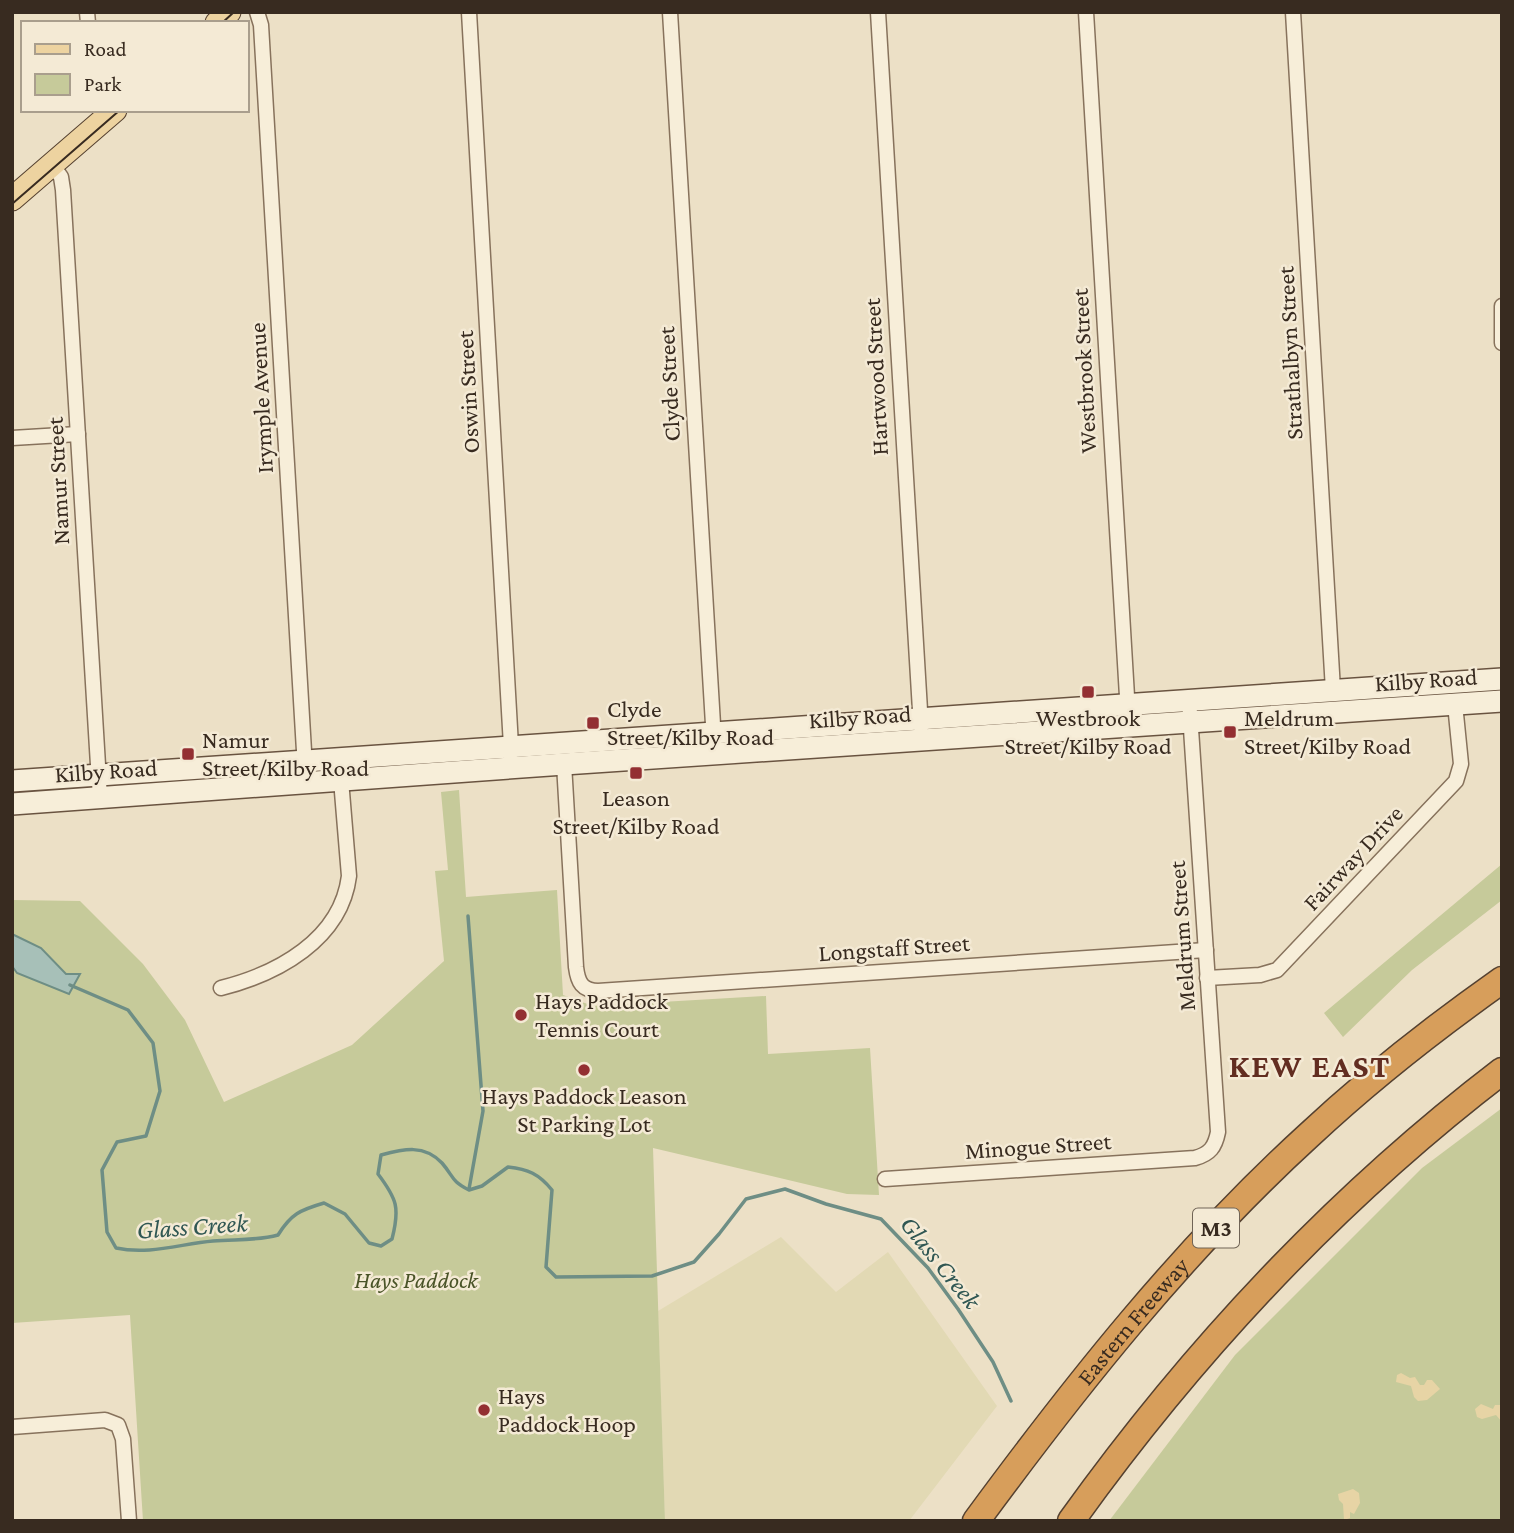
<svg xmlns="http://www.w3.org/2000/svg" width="1514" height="1533" viewBox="0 0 1514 1533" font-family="'Crimson Pro',serif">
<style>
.farmland{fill:#e2d9b4}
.green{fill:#c6ca9a}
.sand{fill:#e7d4a5}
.water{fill:#a7c0b8;stroke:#6e8e85;stroke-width:2}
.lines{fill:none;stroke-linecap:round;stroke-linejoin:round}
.stream{stroke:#6e8e85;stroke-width:3.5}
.street-casing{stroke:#87725c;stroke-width:17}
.secondary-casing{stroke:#695340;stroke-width:24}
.primary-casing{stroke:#554130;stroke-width:25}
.highway-casing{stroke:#554130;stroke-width:29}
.street{stroke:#f7eed9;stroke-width:14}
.secondary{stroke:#f7eed9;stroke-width:21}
.primary{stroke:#edd3a0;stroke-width:23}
.highway{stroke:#d79e5b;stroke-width:26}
.tram{stroke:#382b20;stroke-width:2}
.poi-dot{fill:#932f32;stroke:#f4ead5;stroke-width:2.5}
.labels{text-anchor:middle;stroke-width:5;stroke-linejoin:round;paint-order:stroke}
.shield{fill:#f4ead5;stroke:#706456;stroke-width:2}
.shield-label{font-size:23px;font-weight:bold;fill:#382b20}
.street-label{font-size:24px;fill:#382b20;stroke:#f4ead5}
.poi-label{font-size:24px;fill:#382b20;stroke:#f4ead5;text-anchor:start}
.park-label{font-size:24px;font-style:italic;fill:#495327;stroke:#f4ead5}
.water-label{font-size:26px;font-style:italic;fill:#305753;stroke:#f4ead5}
.district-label{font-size:32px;font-weight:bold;letter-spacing:2px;fill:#622d21;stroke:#f4ead5}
</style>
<rect width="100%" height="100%" fill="#ece0c6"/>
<path class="farmland" d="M 781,1237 L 836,1292 L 888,1252 L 997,1406 L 909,1521 L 665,1521 L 658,1311 Z"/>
<g class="green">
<path d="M 459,790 L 466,897 L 557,890 L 563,995 L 593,1006 L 766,996 L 768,1054 L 870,1048 L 879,1195 L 847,1194 L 653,1148 L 665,1521 L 143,1521 L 130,1315 L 12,1323 L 12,900 L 80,901 L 143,964 L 185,1020 L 224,1102 L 352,1045 L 444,961 L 435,871 L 448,870 L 441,792 Z"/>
<path d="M 1502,864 L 1502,900 L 1412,970 L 1343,1037 L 1324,1013 Z"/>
<path d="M 1502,1108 L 1502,1521 L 1109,1521 L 1235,1355 L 1422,1168 Z"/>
</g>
<g class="sand">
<path d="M 1401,1373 L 1410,1378 L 1415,1377 L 1420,1385 L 1424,1385 L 1427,1380 L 1432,1380 L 1440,1389 L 1427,1400 L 1418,1401 L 1414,1397 L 1411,1386 L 1396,1382 L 1397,1375 Z"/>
<path d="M 1481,1404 L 1493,1409 L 1495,1405 L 1500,1405 L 1502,1422 L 1496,1415 L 1482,1419 L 1477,1417 L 1475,1409 Z"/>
<path d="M 1353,1489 L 1359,1493 L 1360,1503 L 1354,1514 L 1350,1512 L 1350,1518 L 1344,1520 L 1343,1504 L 1339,1500 L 1338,1494 Z"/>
</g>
<path class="water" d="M 12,934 L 41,948 L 66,974 L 80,974 L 69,994 L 17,973 L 12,966 Z"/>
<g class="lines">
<g class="stream">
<path d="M 468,916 L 483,1111 L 469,1189"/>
<path d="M 70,985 L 128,1010 L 153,1043 L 160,1091 L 146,1136 L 117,1142 L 102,1170 L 107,1232 L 116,1248 C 149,1255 180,1244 213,1241 C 235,1239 256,1241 278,1235 C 291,1214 300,1210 324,1203 L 345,1214 L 369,1243 L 381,1246 L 392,1239 C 400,1208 397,1199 378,1174 L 381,1155 C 404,1149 424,1144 442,1163 C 454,1177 451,1181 469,1190 L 482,1186 L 508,1167 C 528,1169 539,1174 552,1190 L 546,1267 L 556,1277 L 652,1276 L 694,1262 L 719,1234 L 746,1199 L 785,1189 L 826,1204 L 881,1219 L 928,1268 L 958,1309 L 993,1362 L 1011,1401"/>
</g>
<defs>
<g id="street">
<path d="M 87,12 L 88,23"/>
<path d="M 257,12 L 261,25 L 305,768"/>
<path d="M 469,12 L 511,746 L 510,755"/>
<path d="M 670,12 L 714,741"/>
<path d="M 878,12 L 921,727"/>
<path d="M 1086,12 L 1128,713"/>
<path d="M 1293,12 L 1333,690"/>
<path d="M 52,164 L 61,177 L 63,190 L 100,798"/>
<path d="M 1502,306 L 1502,343"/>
<path d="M 12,438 L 78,434"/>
<path d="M 564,764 L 576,967 C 578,983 582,990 598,991 L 1206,950"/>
<path d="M 1207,978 L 1260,975 L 1277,970 L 1456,781 L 1461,764 L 1455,704"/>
<path d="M 221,988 C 277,974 341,940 349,876 L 341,780"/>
<path d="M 885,1179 L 1195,1158 C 1210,1154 1215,1147 1218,1132 L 1189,699"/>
<path d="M 12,1427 L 105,1420 L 118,1425 L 123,1439 L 129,1521"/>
</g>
<g id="secondary">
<path d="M 12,781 L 1502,679"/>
<path d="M 12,804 L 564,764 L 1502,701"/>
</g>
<g id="primary">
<path d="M 217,23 L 229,12"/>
<path d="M 12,199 L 115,110"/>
</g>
<g id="highway">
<path id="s1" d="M 976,1521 C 1076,1385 1183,1250 1308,1136 C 1369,1079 1434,1028 1502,980"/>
<path d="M 1071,1521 C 1193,1351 1336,1198 1502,1071"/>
</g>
</defs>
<use href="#street" class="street-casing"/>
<use href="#secondary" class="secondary-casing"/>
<use href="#primary" class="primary-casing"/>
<use href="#highway" class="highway-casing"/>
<use href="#street" class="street"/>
<use href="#secondary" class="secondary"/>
<use href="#primary" class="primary"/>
<use href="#highway" class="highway"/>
<g class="tram">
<path d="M 222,23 L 234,12"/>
<path d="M 12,204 L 120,110"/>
</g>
</g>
<g class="poi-dot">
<rect x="1081" y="685" width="14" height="14" rx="3.5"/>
<rect x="586" y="716" width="14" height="14" rx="3.5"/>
<rect x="1223" y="725" width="14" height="14" rx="3.5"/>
<rect x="181" y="747" width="14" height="14" rx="3.5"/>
<rect x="629" y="766" width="14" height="14" rx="3.5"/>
<circle cx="521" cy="1015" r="7"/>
<circle cx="584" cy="1070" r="7"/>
<circle cx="484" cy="1410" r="7"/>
</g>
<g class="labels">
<rect class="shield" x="1193" y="1208.5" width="46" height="39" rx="5"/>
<g class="shield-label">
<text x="1216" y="1236">M3</text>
</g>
<g class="street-label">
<text transform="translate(1290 353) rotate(-93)" y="8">Strathalbyn Street</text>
<text transform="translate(1084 371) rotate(-93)" y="8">Westbrook Street</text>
<text transform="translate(876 377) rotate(-93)" y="8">Hartwood Street</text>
<text transform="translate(669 384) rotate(-93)" y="8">Clyde Street</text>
<text transform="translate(468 392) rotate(-93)" y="8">Oswin Street</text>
<text transform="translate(261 398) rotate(-93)" y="8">Irymple Avenue</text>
<text transform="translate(58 481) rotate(-93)" y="8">Namur Street</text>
<text transform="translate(1426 680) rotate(-4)" y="8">Kilby Road</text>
<text transform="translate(860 717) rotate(-4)" y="8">Kilby Road</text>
<text transform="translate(106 771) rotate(-4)" y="8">Kilby Road</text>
<text transform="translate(1353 858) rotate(-47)" y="8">Fairway Drive</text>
<text transform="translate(1182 936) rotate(-94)" y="8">Meldrum Street</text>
<text transform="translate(894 948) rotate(-4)" y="8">Longstaff Street</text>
<text transform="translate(1038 1146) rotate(-4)" y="8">Minogue Street</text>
<text dy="8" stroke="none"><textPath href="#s1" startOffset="254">Eastern Freeway</textPath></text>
</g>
<g class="poi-label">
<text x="607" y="717">Clyde<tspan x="607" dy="28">Street/Kilby Road</tspan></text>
<text x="1088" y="726" text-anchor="middle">Westbrook<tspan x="1088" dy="28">Street/Kilby Road</tspan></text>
<text x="1244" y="726">Meldrum<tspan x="1244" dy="28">Street/Kilby Road</tspan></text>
<text x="202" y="748">Namur<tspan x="202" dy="28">Street/Kilby Road</tspan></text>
<text x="636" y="806" text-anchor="middle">Leason<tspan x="636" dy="28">Street/Kilby Road</tspan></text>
<text x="535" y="1009">Hays Paddock<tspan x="535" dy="28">Tennis Court</tspan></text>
<text x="584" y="1104" text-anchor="middle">Hays Paddock Leason<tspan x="584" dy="28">St Parking Lot</tspan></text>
<text x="498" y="1404">Hays<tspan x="498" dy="28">Paddock Hoop</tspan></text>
</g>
<g class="park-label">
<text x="416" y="1288">Hays Paddock</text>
</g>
<g class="water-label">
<text transform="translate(192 1226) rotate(-4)" y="9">Glass Creek</text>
<text transform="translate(941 1262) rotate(51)" y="9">Glass Creek</text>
</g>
<g class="district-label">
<text x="1310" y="1077">KEW EAST</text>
</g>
</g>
<rect width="1514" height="1533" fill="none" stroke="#382b20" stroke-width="28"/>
<rect x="21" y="21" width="228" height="91" fill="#f4ead5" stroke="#a99e8d" stroke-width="2"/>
<rect x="35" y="44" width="35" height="10" fill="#edd3a0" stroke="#a99e8d" stroke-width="2"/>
<text x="84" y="56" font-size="21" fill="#382b20">Road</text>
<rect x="35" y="74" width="35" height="21" fill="#c6ca9a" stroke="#a99e8d" stroke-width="2"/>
<text x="84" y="91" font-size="21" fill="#382b20">Park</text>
</svg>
